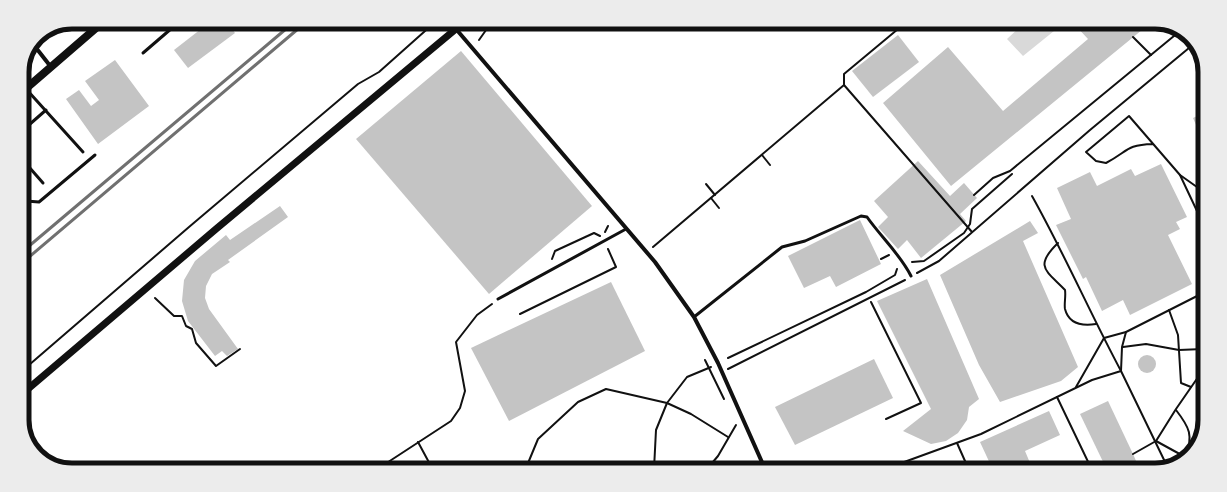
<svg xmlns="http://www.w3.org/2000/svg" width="1227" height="492" viewBox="0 0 1227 492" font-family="Inter,sans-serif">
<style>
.water{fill:#d9d9d9}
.building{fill:#c4c4c4}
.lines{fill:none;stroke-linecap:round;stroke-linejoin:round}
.path{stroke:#111;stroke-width:2}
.service{stroke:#111;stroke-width:3}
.minor{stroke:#111;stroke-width:4}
.tertiary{stroke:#111;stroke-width:7}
.secondary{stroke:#111;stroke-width:8}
.rail{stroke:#707070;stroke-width:3}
.rim{fill:none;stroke:#111;stroke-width:5}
</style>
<rect width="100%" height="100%" fill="#fff"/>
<path class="water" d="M 1023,24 L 1049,24 L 1054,31 L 1023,56 L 1007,39 Z"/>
<g class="building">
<path d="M 210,22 L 227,22 L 235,33 L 188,68 L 174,50 Z"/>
<path d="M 1075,25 L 1148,25 L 951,186 L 883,103 L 948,47 L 1003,111 L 1088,39 Z"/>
<path d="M 898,35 L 919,62 L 873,97 L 852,71 Z"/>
<path d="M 461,51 L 592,206 L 489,294 L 356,139 Z"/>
<path d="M 115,60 L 149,106 L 98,144 L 66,99 L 79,90 L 91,106 L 99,100 L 85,81 Z"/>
<path d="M 1205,112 L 1204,141 L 1204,143 L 1193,118 Z"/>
<path d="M 918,161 L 950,196 L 964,183 L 977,198 L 960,214 L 966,221 L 921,258 L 907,240 L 898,249 L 878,227 L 888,217 L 874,201 Z"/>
<path d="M 1161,164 L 1187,217 L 1176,222 L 1180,229 L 1168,235 L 1192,284 L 1130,315 L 1123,300 L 1102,311 L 1086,277 L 1083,279 L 1056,225 L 1071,219 L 1057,188 L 1090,172 L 1097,186 L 1131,169 L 1135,176 Z"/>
<path d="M 280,206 L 288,217 L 228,260 L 230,262 L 212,274 L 206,286 L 205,298 L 209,309 L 238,349 L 227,356 L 222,351 L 215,356 L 188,321 L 182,301 L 184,280 L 195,261 L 226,235 L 230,240 Z"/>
<path d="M 860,220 L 881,264 L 836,287 L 830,276 L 804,288 L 788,256 Z"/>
<path d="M 1030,221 L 1038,233 L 1023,241 L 1078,367 L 1061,381 L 1000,402 L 979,365 L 940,275 Z"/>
<path d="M 927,279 L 979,399 L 969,407 L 967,420 L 958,433 L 946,441 L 931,444 L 903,431 L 931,409 L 877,301 Z"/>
<path d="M 611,282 L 645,351 L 509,421 L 471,348 Z"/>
<circle cx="1147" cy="364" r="9"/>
<path d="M 874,359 L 893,398 L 795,445 L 775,407 Z"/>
<path d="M 1108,401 L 1133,454 L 1140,470 L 1107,470 L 1080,414 Z"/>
<path d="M 1049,411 L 1060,435 L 1025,451 L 1033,470 L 993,470 L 980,442 Z"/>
<path d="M 935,463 L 938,469 L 921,469 Z"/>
</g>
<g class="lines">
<g class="path">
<path d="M 1133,37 L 1151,55"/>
<path d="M 479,40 L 491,23"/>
<path d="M 844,85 L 972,232"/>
<path d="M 1153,144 C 1125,145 1129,151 1106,163 L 1096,161 L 1086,152 L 1129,116 L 1180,175 L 1197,211 L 1204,236"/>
<path d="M 762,155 L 770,165"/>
<path d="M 1180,175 L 1204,192"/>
<path d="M 706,184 L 715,195"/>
<path d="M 974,195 L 993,178 L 1010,171 L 1180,31"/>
<path d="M 711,198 L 719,208"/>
<path d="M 605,232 L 608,226"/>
<path d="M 1058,243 C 1033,267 1047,271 1065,290 C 1066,296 1064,304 1065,309 C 1069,325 1083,326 1096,324"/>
<path d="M 653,247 L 844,85 L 844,74 L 904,24"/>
<path d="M 552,259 L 555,251 L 594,233 L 600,236"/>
<path d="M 881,259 L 889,255"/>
<path d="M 912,262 L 924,261 L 964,233 L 970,224 L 972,209 L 1012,174"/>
<path d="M 917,273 L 939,261 L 1090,130 L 1195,43"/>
<path d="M 1200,295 L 1203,284"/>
<path d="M 155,298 L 174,316 L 182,316 L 186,326 L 192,329 L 196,343 L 216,366 L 240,349"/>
<path d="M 871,302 L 921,403 L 886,419"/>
<path d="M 1169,310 L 1178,335 L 1181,383 L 1191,387"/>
<path d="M 520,314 L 616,267 L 608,249"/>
<path d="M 1123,347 L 1146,344 L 1179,350 L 1203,349"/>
<path d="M 728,358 L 866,292 L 895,275 L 897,269"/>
<path d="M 705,360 L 724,399"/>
<path d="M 728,369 L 905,280"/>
<path d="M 22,371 L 189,227 L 358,84 L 379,72 L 434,23"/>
<path d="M 1076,387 L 1104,338 L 1126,332"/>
<path d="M 1057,397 L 1092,470"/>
<path d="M 1176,410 C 1190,428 1193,435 1186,457"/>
<path d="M 1156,441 L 1187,458"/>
<path d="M 418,442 L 432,468"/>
<path d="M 957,443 L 969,470"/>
<path d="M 1133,454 L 1156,441 L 1176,409 L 1203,370"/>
<path d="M 1167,466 L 1121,371 L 1122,347 L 1126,332 L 1203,293"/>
<path d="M 379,468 L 451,421 L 460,408 L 465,391 L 456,342 L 477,315 L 492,304"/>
<path d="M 526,468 L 538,439 L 578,402 L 606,389 L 667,403 L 691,414 L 728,437"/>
<path d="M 619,469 L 620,465 L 645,469"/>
<path d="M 654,469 L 656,430 L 667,403 L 687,377 L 711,367"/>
<path d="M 707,469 L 718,456 L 736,425"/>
<path d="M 885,469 L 981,434 L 1092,380 L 1121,371 C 1090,313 1064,253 1032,196"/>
<path d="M 1101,470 L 1105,468"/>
</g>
<g class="service">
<path d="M 143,53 L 179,22"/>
<path d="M 1200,80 L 1205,76"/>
<path d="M 27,90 L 83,152"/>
<path d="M 22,131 L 46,110"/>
<path d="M 22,159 L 43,183"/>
<path d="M 22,205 L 26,201 L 39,202 L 95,155"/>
<path d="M 498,299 L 626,229"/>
<path d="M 694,317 L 782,247 L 805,241 L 861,216 L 867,217 C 881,237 900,254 911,276"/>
</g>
<g class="minor">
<path d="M 456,29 L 655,262 L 694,317 L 718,363 L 765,469"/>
<path d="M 33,44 L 51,67"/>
</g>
<path class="tertiary" d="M 22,394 L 216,229 L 463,23"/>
<path class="secondary" d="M 22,92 L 103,22"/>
<g class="rail">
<path d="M 22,252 L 293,23"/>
<path d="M 22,263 L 305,23"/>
</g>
</g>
<path d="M0 0H1227V492H0ZM72 29H1155A43 43 0 0 1 1198 72V420A43 43 0 0 1 1155 463H72A43 43 0 0 1 29 420V72A43 43 0 0 1 72 29Z" fill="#ececec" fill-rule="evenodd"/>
<path class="rim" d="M72 29H1155A43 43 0 0 1 1198 72V420A43 43 0 0 1 1155 463H72A43 43 0 0 1 29 420V72A43 43 0 0 1 72 29Z"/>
</svg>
